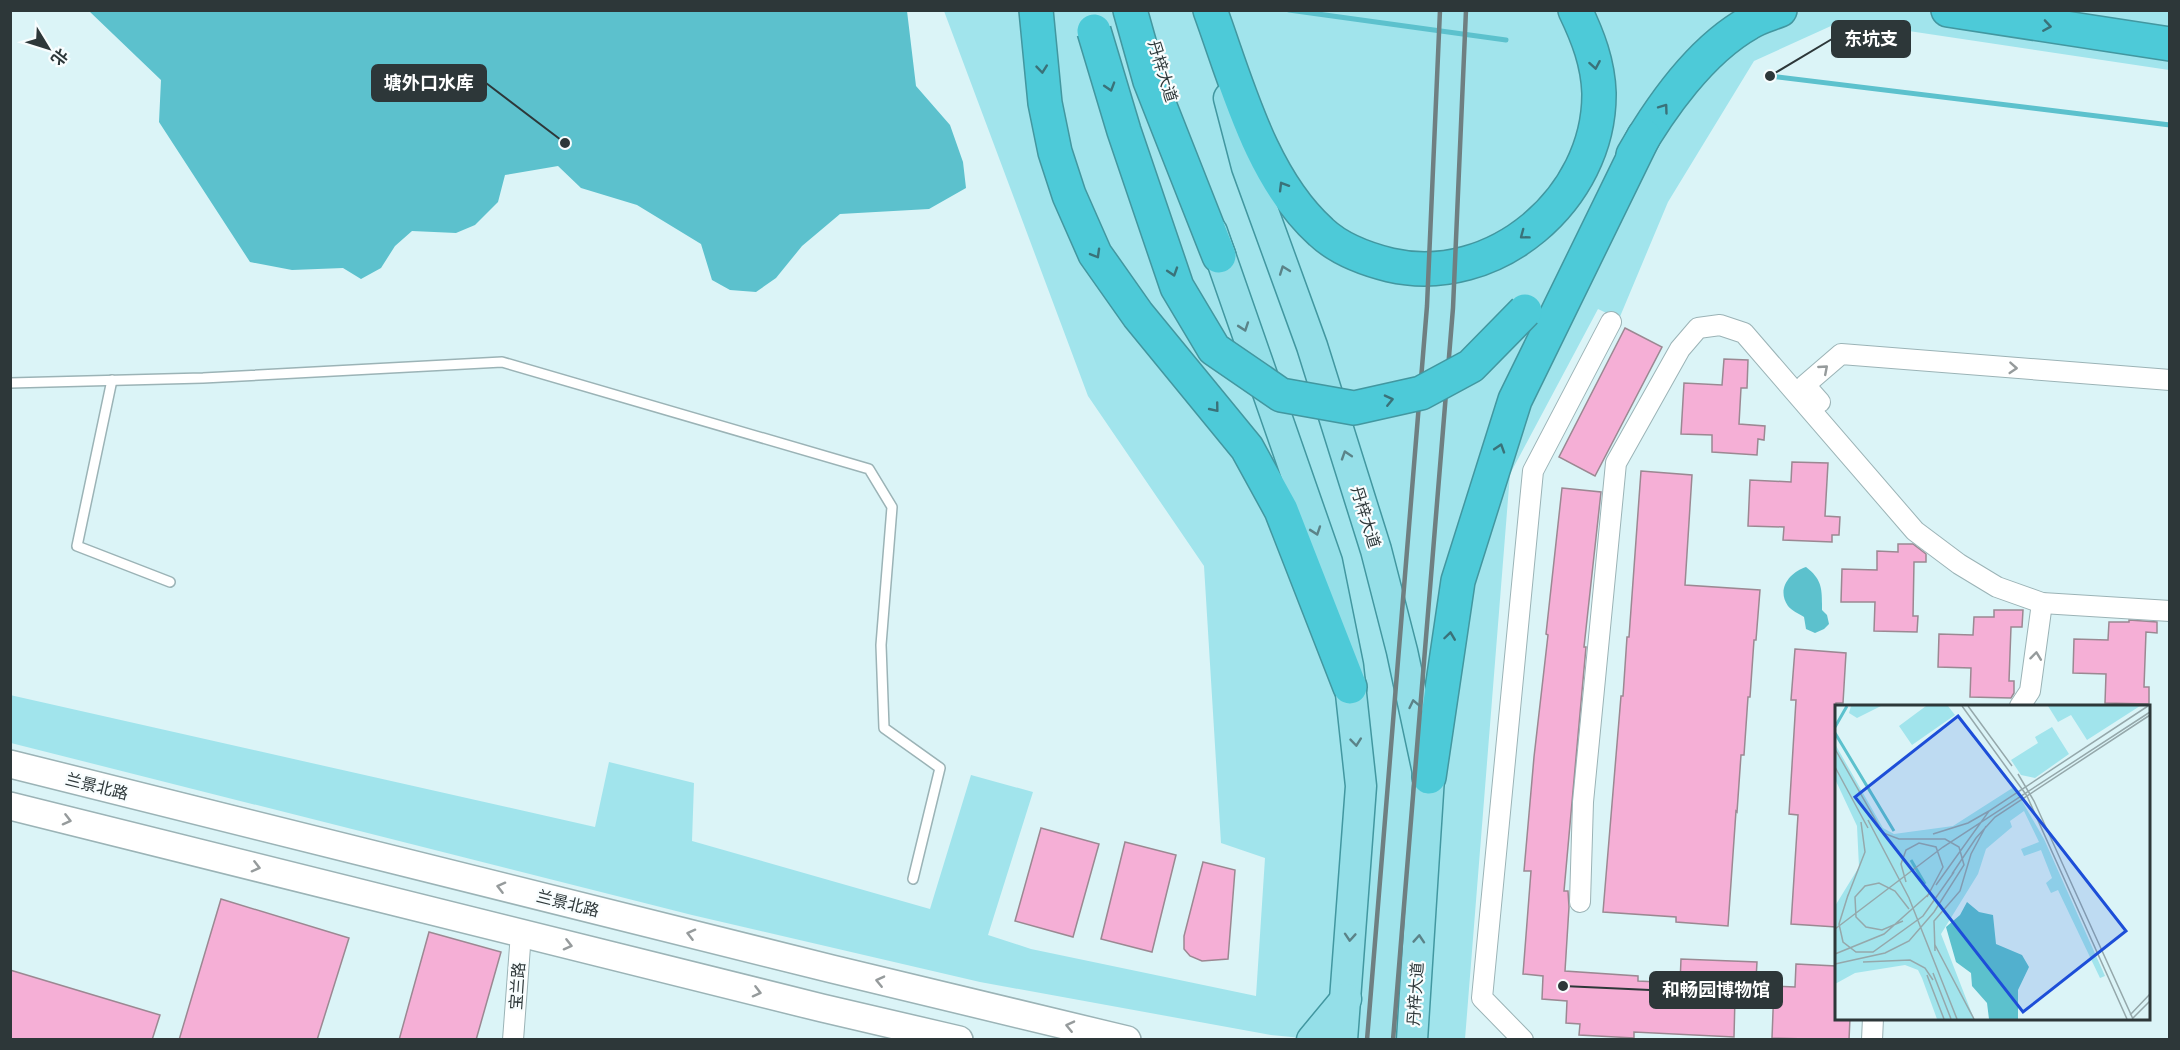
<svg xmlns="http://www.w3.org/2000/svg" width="2180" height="1050" viewBox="0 0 2180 1050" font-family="Lato,'Noto Sans SC',sans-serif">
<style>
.green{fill:#a1e4ec}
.water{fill:#5cc1cd}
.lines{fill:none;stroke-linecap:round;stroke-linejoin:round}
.stream{stroke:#5cc1cd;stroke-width:5}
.building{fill:#f5afd6;stroke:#9b8892;stroke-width:1.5}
.lane-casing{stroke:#9bb3b6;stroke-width:12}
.street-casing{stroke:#9bb3b6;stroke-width:22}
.secondary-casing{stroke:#9bb3b6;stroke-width:30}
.primary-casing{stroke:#4297a0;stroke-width:33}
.highway-casing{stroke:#4297a0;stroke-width:36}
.lane{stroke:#fff;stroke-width:9}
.street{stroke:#fff;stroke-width:20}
.secondary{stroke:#fff;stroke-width:27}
.primary{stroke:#94dfe8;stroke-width:30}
.highway{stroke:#4dcad8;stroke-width:33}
.rail{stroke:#6f7f81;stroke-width:4.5}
.highway-bridge-casing{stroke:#4297a0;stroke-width:36;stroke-linecap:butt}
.highway-bridge{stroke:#4dcad8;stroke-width:33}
.oneway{stroke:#3a7279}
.oneway2{stroke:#5b8388}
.oneway3{stroke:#969b9c}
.labels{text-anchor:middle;stroke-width:4.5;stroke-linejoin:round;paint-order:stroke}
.street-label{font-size:16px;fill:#2d3739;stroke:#f8fdfe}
.inset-river{fill:none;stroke:#5cc1cd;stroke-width:3}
.inset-road{fill:none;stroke:#95a8ab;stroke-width:1.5}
.view{fill:#1d4ed8;fill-opacity:0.15;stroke:#1d4ed8;stroke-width:3}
.inset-edge{fill:none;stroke:#2d3739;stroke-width:3}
.leader{fill:none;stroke:#2d3739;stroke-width:2}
.callout-dot{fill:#2d3739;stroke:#f8fdfe;stroke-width:2}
.callout{fill:#2d3739;stroke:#2d3739;stroke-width:2}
.callout-label{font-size:18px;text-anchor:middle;font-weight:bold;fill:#fff}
</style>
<rect width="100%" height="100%" fill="#dbf4f7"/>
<path class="green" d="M 944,11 L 2169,11 L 2169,70 L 1842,21 L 1754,61 L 1668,202 L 1619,319 L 1598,309 L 1510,474 L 1465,1039 L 1323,1040 L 1271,1035 L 980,982 L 692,915 L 11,743 L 10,695 L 595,827 L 609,762 L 694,783 L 692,841 L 930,909 L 971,775 L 1033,792 L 988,935 L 1031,949 L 1256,996 L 1265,858 L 1221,843 L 1204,566 L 1088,396 Z"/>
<g class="water">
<path d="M 89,11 L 907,11 L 916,86 L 950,125 L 963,162 L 966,188 L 929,209 L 840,214 L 802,246 L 776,278 L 756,292 L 730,290 L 712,280 L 701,244 L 637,205 L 581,188 L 558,166 L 505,175 L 498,202 L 475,225 L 456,233 L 412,231 L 395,246 L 381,268 L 361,279 L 343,268 L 292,270 L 250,262 L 159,122 L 161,80 Z"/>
<path d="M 1806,567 C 1823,580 1822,590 1822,610 L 1827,615 L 1829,624 L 1824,629 L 1815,633 L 1806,629 L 1804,617 C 1799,614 1791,610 1788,606 C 1776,589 1790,572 1806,567 Z"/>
</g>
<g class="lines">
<g class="stream">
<path d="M 1289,10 L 1506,40"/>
<path d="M 1770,76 L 2170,125"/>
</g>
</g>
<g class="building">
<path d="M 1625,328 L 1662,347 L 1595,476 L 1559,457 Z"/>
<path d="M 1724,359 L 1748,360 L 1747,388 L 1741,388 L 1739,424 L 1765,426 L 1764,440 L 1758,439 L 1757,455 L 1712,452 L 1712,435 L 1681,434 L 1684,383 L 1722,385 Z"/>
<path d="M 1792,462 L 1828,463 L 1825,516 L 1840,517 L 1839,535 L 1832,535 L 1832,542 L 1783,540 L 1784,527 L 1748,526 L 1750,480 L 1791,482 Z"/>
<path d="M 1641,471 L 1692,475 L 1685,585 L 1760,590 L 1756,640 L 1754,640 L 1750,697 L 1748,697 L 1744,755 L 1741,755 L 1737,812 L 1736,811 L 1728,926 L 1676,922 L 1676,917 L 1603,912 L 1621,696 L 1623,696 L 1627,637 L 1629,637 Z"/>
<path d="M 1562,488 L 1601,492 L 1584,647 L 1586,647 L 1564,891 L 1568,891 L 1569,907 L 1565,971 L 1638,976 L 1638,981 L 1680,983 L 1681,959 L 1757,962 L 1755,997 L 1735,997 L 1734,1037 L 1634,1032 L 1634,1038 L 1579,1035 L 1580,1024 L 1566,1023 L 1567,1001 L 1542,999 L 1543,976 L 1523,974 L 1531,871 L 1524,871 L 1534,757 L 1548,635 L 1546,634 Z"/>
<path d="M 1898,544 L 1913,544 L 1926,554 L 1926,562 L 1914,562 L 1913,616 L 1918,616 L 1917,632 L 1874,631 L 1875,602 L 1841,602 L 1842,569 L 1877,570 L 1877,551 L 1898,552 Z"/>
<path d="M 1994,610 L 2023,610 L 2022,627 L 2011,627 L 2009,681 L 2014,681 L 2014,693 L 2011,698 L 1970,697 L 1971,668 L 1938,667 L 1939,634 L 1973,635 L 1974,617 L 1994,617 Z"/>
<path d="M 2129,620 L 2157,622 L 2157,633 L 2146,632 L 2144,687 L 2149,687 L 2149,704 L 2105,703 L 2106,674 L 2073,673 L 2074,639 L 2108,640 L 2109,622 L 2129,622 Z"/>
<path d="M 1795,649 L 1846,653 L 1843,703 L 1836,703 L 1836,927 L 1791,924 L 1798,815 L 1789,814 L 1796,700 L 1791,700 Z"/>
<path d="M 1041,828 L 1099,844 L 1073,937 L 1015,921 Z"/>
<path d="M 1125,842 L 1176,855 L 1152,952 L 1101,939 Z"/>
<path d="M 1203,862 L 1235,870 L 1228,959 L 1202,961 L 1190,956 L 1184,949 L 1184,936 Z"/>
<path d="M 221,899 L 349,938 L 317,1040 L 179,1040 Z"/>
<path d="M 429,932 L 501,952 L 476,1040 L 399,1040 Z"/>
<path d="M 1796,964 L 1836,966 L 1836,1018 L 1850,1018 L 1849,1040 L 1772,1038 L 1774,986 L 1795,987 Z"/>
<path d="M 10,970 L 160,1015 L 152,1040 L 10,1040 Z"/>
</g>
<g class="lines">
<defs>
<g id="lane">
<path d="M 112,380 L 77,546 L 170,582"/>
<path d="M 10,383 L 203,378 L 502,362 L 869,469 L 892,507 L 881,645 L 884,728 L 940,768 L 913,879"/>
</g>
<g id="street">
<path d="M 1820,402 L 1805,385 L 1841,354 L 2170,380"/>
<path d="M 2020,706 L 2030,691 L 2042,603"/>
<path d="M 1580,902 L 1583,802 L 1616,463 L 1680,349 L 1698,328 L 1720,325 L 1744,333 L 1915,531 L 1959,564 L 1997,587 L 2042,603 L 2170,611"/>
<path d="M 513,1040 L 521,933"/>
<path d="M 1523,1040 L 1482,998 L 1533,471 L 1611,322"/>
<path d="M 1872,1040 L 1873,1018"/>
</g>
<g id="secondary">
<path d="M 10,764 L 832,969 L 1127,1040"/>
<path d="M 10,806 L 822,1008 L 959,1040"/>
</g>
<g id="primary">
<path d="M 1229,98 L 1247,167 L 1312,346 L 1376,550 L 1402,651 L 1429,777 L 1412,1040"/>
<path d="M 1212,232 L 1327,562 L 1348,666 L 1361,786 L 1342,1040"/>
<path d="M 1312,1040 L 1346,999"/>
</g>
<g id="highway">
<path d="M 1036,10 L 1045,103 L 1055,152 L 1069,195 L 1095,254 L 1138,315 L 1247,448 L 1281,510 L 1350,687"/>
<path d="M 1130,10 L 1150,81 L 1219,256"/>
<path d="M 1210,10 C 1237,84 1261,178 1321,232 C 1339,249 1366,259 1390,265 C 1494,289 1600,199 1599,93 C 1598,63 1588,37 1575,10"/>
<path d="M 1948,10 L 2170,44"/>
<path d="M 1633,155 C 1660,108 1701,50 1749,23 C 1758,17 1770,14 1780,10"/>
<path d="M 1429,777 L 1458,581 L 1515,400 L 1644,136"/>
</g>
</defs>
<use href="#lane" class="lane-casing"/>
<use href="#street" class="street-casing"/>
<use href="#secondary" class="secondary-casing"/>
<use href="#primary" class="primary-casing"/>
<use href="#highway" class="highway-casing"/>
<use href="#lane" class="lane"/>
<use href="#street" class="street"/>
<use href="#secondary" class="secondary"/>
<use href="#primary" class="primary"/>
<use href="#highway" class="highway"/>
<g class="rail">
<path d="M 1367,1040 L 1427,306 L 1440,10"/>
<path d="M 1393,1040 L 1453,308 L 1466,10"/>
</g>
<defs>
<path id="highway-bridge" d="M 1094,31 L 1124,131 L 1177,287 L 1214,349 L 1281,395 L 1354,408 L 1421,393 L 1471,366 L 1525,311"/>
</defs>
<use href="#highway-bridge" class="highway-bridge-casing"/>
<use href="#highway-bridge" class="highway-bridge"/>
</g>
<defs><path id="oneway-chevron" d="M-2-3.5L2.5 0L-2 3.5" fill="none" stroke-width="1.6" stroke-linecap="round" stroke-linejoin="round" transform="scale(1.5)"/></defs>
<g class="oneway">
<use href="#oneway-chevron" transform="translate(2047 26) rotate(9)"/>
<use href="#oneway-chevron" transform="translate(1595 65) rotate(80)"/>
<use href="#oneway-chevron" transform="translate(1042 69) rotate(84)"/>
<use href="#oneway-chevron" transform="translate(1110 87) rotate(73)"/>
<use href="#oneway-chevron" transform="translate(1664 108) rotate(-54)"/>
<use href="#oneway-chevron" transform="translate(1283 186) rotate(-121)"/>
<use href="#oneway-chevron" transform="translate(1524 235) rotate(143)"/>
<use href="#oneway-chevron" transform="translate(1096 254) rotate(60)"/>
<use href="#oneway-chevron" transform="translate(1173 272) rotate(72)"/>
<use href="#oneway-chevron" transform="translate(1389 400) rotate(-13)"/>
<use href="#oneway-chevron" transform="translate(1215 408) rotate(51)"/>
<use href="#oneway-chevron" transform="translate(1500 448) rotate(-72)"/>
<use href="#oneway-chevron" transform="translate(1450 636) rotate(-82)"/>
</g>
<g class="oneway2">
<use href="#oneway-chevron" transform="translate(1284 270) rotate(-110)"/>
<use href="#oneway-chevron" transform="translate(1244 327) rotate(71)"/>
<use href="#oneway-chevron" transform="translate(1346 455) rotate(-108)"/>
<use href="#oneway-chevron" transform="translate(1316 531) rotate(71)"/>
<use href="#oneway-chevron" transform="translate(1414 704) rotate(-102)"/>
<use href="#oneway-chevron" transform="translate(1356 742) rotate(84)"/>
<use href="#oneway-chevron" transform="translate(1350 937) rotate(94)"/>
<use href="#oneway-chevron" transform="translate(1419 939) rotate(-86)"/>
</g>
<g class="oneway3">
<use href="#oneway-chevron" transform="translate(2013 368) rotate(4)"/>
<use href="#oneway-chevron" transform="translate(1824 369) rotate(-41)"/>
<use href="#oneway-chevron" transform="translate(2036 656) rotate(-83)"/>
<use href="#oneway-chevron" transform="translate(67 820) rotate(14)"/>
<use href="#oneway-chevron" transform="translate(256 867) rotate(14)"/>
<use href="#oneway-chevron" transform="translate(501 887) rotate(-166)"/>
<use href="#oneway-chevron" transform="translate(691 934) rotate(-166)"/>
<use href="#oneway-chevron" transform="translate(568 945) rotate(14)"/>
<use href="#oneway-chevron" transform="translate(880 981) rotate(-167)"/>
<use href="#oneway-chevron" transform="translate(757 992) rotate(14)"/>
<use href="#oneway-chevron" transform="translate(1070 1026) rotate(-167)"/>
</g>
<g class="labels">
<g class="street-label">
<text transform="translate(1163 71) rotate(73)" y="6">丹梓大道</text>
<text transform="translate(1366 517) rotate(73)" y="6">丹梓大道</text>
<text transform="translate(97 786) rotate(14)" y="6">兰景北路</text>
<text transform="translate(568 903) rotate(14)" y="6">兰景北路</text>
<text transform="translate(517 986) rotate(-86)" y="6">宝兰路</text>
<text transform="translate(1415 994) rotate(-86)" y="6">丹梓大道</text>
</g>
</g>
<g transform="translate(1835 705)">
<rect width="315" height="315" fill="#dbf4f7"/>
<path d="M 16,1 L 46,1 L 22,13 L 14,8 ZM 91,1 L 113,1 L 120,10 L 77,40 L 64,21 ZM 213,1 L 305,1 L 252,35 L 236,10 L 223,17 ZM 217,22 L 234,49 L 200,73 L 186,70 L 176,55 L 203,38 L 200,32 ZM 0,39 L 48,123 L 59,129 L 118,121 L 179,82 L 209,134 L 270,271 L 265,273 L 223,185 L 216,188 L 211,178 L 217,173 L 206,145 L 189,151 L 186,144 L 204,137 L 189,106 L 175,116 L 177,122 L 151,144 L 143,169 L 106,229 L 139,314 L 102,314 L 87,273 L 83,265 L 70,260 L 20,268 L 0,279 L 0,201 L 24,162 L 22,121 L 0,74 Z" fill="#a1e4ec"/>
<path d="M 132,197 L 144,207 L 158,210 L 161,239 L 187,250 L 194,262 L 183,285 L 183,314 L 154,314 L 152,298 L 137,281 L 136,268 L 121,257 L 111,222 L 125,210 Z" fill="#5cc1cd"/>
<path class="inset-river" d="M 0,22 L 12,1M 0,28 L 59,126M 76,155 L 90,179"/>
<path class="inset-road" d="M 127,1 L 192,91 L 292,314M 133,1 L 177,61M 0,44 L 48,128 L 64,134 L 110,134 L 124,142 L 129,160 L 99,207 L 74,236 L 50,248 L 0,259M 0,62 L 33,123M 183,69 L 199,96 L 298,314M 33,115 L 74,193 L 122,314M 98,129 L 133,118 L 154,106M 117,169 L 141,133 L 160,112 L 315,10M 71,177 L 66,159 L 71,145 L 84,138 L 101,142 L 108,162 L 92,192M 101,180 L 154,106 L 313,1M 13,190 L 4,219 L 8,237 L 21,247 L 38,247 L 88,211 L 119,167M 12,193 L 30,147 L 26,117M 68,216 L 47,225 L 31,222 L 21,212 L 20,192 L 30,181 L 44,178 L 60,186 L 74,204M 0,224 L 108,142 L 315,7M 100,240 L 139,314M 100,246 L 99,216 L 125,186 L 136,149 L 151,121M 0,249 L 49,229 L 95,188M 28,257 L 75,255 L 90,263 L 98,275M 98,268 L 116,314M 92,270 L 109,314M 295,310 L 315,289M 297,314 L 315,296"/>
<path class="view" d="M 123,11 L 291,226 L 188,307 L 20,92 Z"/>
<rect width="315" height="315" class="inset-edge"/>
</g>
<path class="leader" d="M1770 76L1832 39M565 143L486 83M1563 986L1650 990"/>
<g class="callout-dot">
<circle cx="1770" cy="76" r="6"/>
<circle cx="565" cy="143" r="6"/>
<circle cx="1563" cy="986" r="6"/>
</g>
<g class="callout">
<rect x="1832" y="21" width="78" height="36" rx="6"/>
<rect x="372" y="65" width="114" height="36" rx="6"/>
<rect x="1650" y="972" width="132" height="36" rx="6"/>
</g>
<g class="callout-label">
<text x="1871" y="45">东坑支</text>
<text x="429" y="89">塘外口水库</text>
<text x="1716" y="996">和畅园博物馆</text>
</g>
<rect width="2180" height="1050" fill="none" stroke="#2d3739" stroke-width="24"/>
<g transform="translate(48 48) rotate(128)" stroke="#f8fdfe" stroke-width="4.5" paint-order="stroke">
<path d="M0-4.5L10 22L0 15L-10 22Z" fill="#2d3739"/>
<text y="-9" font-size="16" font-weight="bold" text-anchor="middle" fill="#2d3739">北</text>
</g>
</svg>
